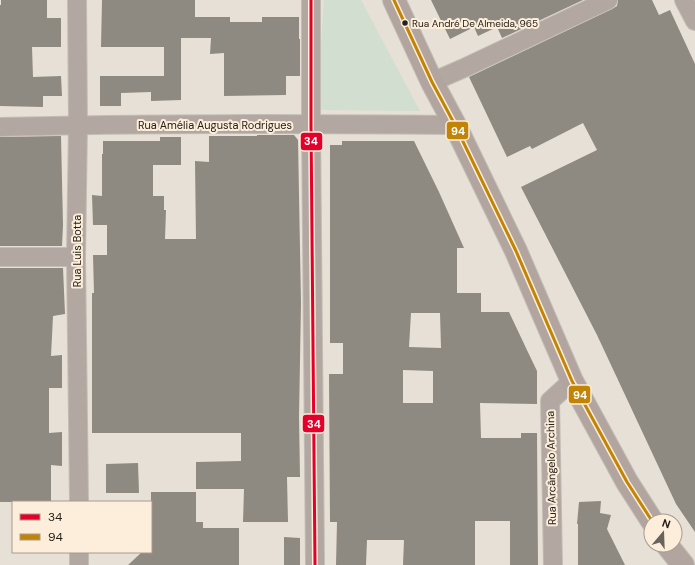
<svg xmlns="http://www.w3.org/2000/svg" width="695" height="565" viewBox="0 0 695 565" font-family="'DM Sans',sans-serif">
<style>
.green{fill:#d2ded0}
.building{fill:#8e8981;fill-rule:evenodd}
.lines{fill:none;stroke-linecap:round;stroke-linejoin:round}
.minor-casing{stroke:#c2bdb6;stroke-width:20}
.secondary-casing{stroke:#c2bdb6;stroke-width:24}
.minor{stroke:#b3a7a1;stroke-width:18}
.secondary{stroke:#b2a59f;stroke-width:22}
.bus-1-casing{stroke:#fceedb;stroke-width:6}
.bus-2-casing{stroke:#fceedb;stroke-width:6}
.bus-1{stroke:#e4002b;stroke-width:3}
.bus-2{stroke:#c28406;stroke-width:3}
.bus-dot{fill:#252019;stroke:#fceedb;stroke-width:1.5}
.labels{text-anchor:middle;stroke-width:4;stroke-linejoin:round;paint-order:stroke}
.bus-label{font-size:10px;fill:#252019;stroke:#fceedb;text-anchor:start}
.street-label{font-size:11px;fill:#252019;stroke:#fceedb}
.line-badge{stroke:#fceedb;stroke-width:1.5}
.badge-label{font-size:11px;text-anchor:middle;font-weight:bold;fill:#fff}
</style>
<rect width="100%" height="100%" fill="#e7e0d6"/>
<path class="green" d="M 324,0 L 361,0 L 420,111 L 321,110 L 321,44 Z"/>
<g class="building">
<path d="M 1,0 L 47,0 L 47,18 L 61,18 L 61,47 L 32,47 L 33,77 L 61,76 L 62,96 L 43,96 L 43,107 L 0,106 L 0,5 L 1,5 Z"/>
<path d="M 102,0 L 195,0 L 195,17 L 230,17 L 230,22 L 262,22 L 262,17 L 299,17 L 299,39 L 300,39 L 300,76 L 286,76 L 286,95 L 224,96 L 224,53 L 210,54 L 211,38 L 181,38 L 181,100 L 151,101 L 151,92 L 121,93 L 121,106 L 100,106 L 100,76 L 164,76 L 164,47 L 101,47 Z"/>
<path d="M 431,0 L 583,0 L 502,38 L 497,27 L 478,36 L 474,27 L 450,39 Z"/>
<path d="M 618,0 L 652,0 L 659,15 L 670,10 L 695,64 L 695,532 L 676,504 L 597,335 L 521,187 L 597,150 L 583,123 L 532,149 L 530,146 L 507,157 L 469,77 L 612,9 L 617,6 Z"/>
<path d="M 257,135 L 294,135 L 298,140 L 301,303 L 299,417 L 300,477 L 287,477 L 288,522 L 243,522 L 244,489 L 196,489 L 196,462 L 241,461 L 241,433 L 92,433 L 92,293 L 94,293 L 93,255 L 107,255 L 107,225 L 93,225 L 92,195 L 102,196 L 102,154 L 103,154 L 103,141 L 160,141 L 160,137 L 181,137 L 181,165 L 153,165 L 153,196 L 164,196 L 164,210 L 166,210 L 165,239 L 196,239 L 195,161 L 209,162 L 209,136 L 257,136 Z"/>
<path d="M 61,136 L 63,225 L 62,246 L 0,246 L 0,137 Z"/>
<path d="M 342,141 L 414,141 L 439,192 L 464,248 L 457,248 L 457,293 L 481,293 L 481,312 L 509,312 L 526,348 L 537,371 L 537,404 L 480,403 L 481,438 L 521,438 L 521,433 L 537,433 L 538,565 L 510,565 L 510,521 L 475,521 L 475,565 L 403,565 L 404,540 L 367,540 L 366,565 L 336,565 L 337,522 L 330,522 L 329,374 L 343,374 L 343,343 L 330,343 L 330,145 L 342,145 ZM 411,313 L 440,313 L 441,348 L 409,347 ZM 403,370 L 433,371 L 433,403 L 403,403 Z"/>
<path d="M 0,268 L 63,268 L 65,314 L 53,316 L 51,356 L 62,355 L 62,388 L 49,388 L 49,433 L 62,432 L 62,466 L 51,465 L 51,502 L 0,502 Z"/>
<path d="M 138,463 L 139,493 L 106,493 L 106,464 Z"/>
<path d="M 151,492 L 196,492 L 196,522 L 203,522 L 203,528 L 239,528 L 239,565 L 128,565 L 142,552 L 151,552 Z"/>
<path d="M 601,501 L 600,513 L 611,515 L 607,529 L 625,565 L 578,565 L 578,524 L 577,524 L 579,502 Z"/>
<path d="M 284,537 L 300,538 L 300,565 L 284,565 Z"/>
</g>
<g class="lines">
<defs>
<g id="minor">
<path d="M 77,0 L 78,125 L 76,257 L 79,502"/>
<path d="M 311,0 L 311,124 L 315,565"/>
<path d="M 684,0 L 695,21"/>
<path d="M 432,82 L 464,68 L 608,0"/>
<path d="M 0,127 C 151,123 303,124 455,125"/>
<path d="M 0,257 L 76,257"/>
<path d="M 79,552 L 79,565"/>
<path d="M 553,565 L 550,401 L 572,381"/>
</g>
<g id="secondary">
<path d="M 394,0 L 432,82 L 455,125 L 516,251 L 572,381 L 627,482 L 652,521"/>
<path d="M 667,545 L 683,565"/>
</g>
</defs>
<use href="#minor" class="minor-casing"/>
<use href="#secondary" class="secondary-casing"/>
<use href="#minor" class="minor"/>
<use href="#secondary" class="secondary"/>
<defs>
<path id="bus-1" d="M 311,0 L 311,124 L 315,565"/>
<path id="bus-2" d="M 394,0 L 432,82 L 455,125 L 516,251 L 572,381 L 627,482 L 652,521"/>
</defs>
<use href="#bus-1" class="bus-1-casing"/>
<use href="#bus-2" class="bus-2-casing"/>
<use href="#bus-1" class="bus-1"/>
<use href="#bus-2" class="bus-2"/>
</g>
<circle class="bus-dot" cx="405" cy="23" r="3.5"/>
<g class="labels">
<g class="bus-label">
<text x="412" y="27">Rua André De Almeida, 965</text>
</g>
<g class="street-label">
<text x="215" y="129">Rua Amélia Augusta Rodrigues</text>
<text transform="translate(77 251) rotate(-90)" y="4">Rua Luis Botta</text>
<text transform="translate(551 468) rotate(-91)" y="4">Rua Arcângelo Archina</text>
</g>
</g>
<g class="line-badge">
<rect x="446" y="121" width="23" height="19" rx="4" fill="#c28406"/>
<rect x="300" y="132" width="23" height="19" rx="4" fill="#e4002b"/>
<rect x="568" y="385" width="23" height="19" rx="4" fill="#c28406"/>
<rect x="302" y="414" width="23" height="19" rx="4" fill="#e4002b"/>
</g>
<g class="badge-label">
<text x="458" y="135">94</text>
<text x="311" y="145">34</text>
<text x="580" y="399">94</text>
<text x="314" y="428">34</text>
</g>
<rect x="12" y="501" width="140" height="52" fill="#fceedb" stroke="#a69c8d"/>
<rect x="20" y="514" width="20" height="6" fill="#e4002b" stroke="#a69c8d"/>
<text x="48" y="521" font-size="12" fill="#252019">34</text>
<rect x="20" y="534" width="20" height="6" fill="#c28406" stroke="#a69c8d"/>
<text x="48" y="541" font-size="12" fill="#252019">94</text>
<g transform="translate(663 533) rotate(19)"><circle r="19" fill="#fceedb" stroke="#a69c8d"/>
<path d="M0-3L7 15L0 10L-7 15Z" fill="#69635b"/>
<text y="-6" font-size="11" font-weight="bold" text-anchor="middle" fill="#252019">N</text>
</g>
</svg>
